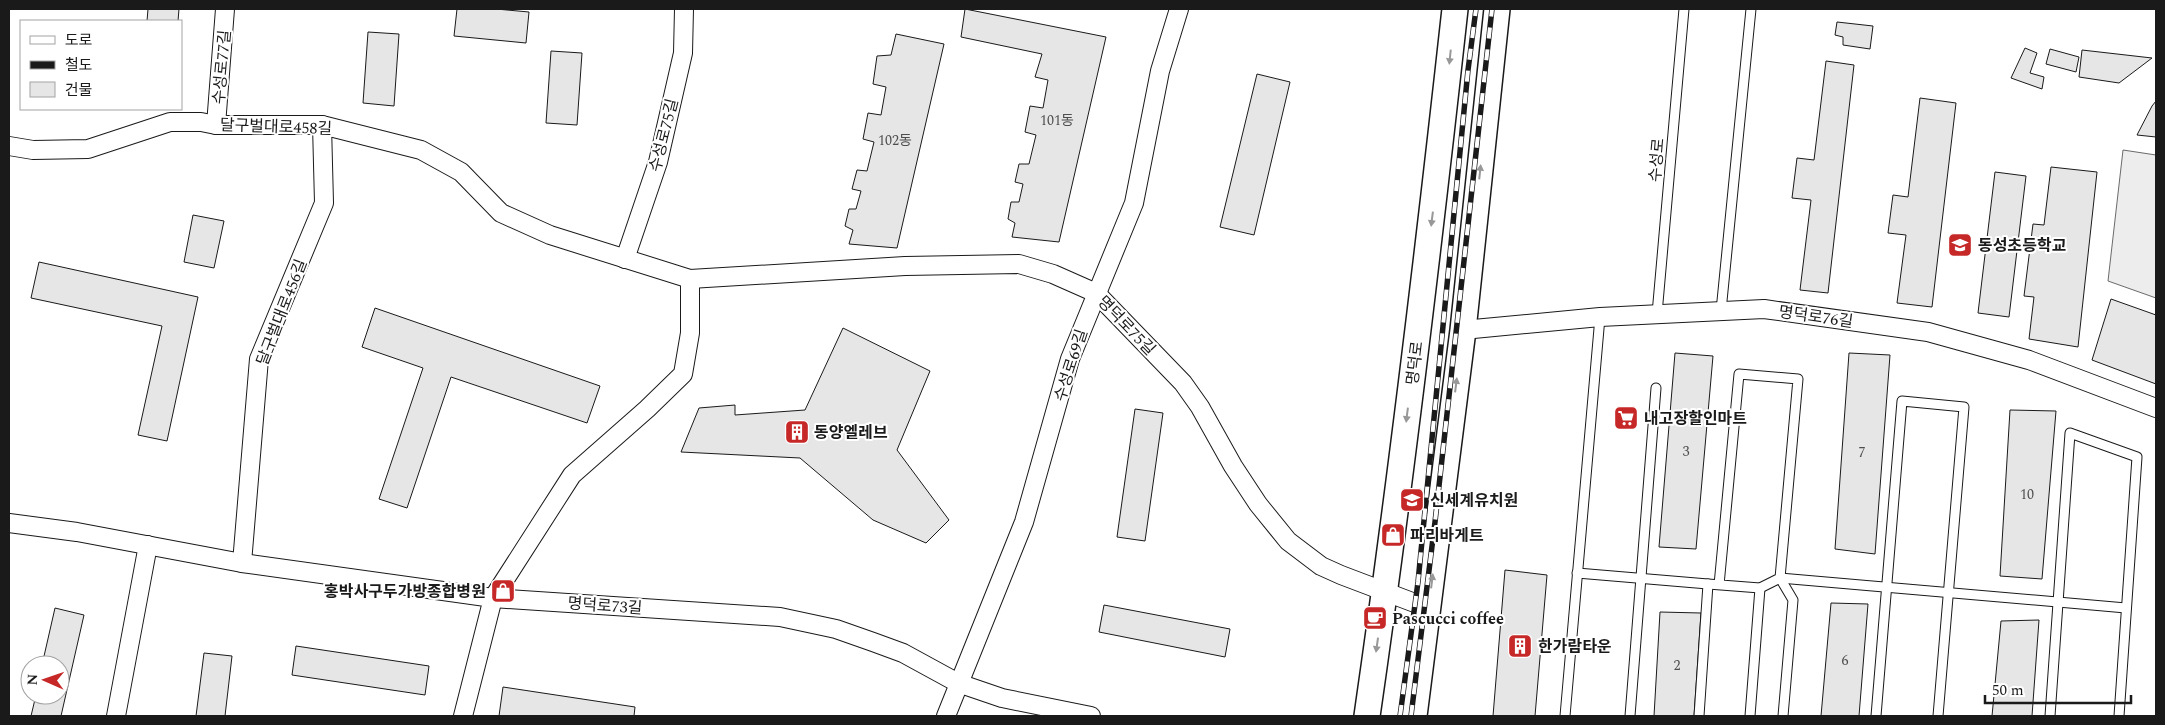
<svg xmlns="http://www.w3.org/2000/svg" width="2165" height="725" viewBox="0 0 2165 725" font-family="Spectral,'Noto Sans KR',serif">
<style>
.built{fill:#ededed;stroke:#6a6a6a}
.building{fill:#e6e6e6;stroke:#1a1a1a}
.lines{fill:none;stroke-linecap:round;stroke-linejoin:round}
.service-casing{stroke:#1a1a1a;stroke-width:11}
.minor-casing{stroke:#1a1a1a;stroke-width:20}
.secondary-casing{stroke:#1a1a1a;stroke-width:28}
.service{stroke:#fff;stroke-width:9}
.minor{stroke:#fff;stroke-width:18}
.secondary{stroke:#fff;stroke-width:25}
.rail-casing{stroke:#1a1a1a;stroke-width:5.5}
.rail{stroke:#fff;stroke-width:4;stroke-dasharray:11;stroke-linecap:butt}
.oneway{fill:#989898}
.labels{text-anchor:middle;stroke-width:4;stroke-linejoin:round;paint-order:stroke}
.number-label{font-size:14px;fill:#4d4d4d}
.street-label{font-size:16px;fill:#1a1a1a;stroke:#fff}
.poi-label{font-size:16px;font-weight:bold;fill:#1a1a1a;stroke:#fff;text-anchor:start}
</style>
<rect width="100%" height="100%" fill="#fff"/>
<path class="built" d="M 2123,150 L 2156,155 L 2156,298 L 2108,281 Z"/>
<g class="building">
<path d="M 148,9 L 179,9 L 178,21 L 147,21 Z"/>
<path d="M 457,9 L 496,9 L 529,12 L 526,43 L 454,36 Z"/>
<path d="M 965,9 L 1106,37 L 1059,242 L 1012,237 L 1015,223 L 1008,219 L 1011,202 L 1019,202 L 1023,184 L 1015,182 L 1019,164 L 1029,164 L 1036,135 L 1025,132 L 1030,106 L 1043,108 L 1048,80 L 1035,77 L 1042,54 L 961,37 Z"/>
<path d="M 1837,22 L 1873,26 L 1870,49 L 1843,45 L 1843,37 L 1835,35 Z"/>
<path d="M 368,32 L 399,34 L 394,106 L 363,103 Z"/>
<path d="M 896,34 L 944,44 L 897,248 L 849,244 L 853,230 L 845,226 L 849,209 L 856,209 L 861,191 L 852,189 L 857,170 L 867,171 L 874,142 L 863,139 L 868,113 L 881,115 L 886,87 L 873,84 L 877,56 L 891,55 Z"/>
<path d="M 2025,48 L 2037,53 L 2030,73 L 2044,77 L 2042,89 L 2011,78 Z"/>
<path d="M 2050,49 L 2079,57 L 2076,72 L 2046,64 Z"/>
<path d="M 2082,50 L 2152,58 L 2119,83 L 2079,77 Z"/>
<path d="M 551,51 L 582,53 L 577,125 L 546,123 Z"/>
<path d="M 1826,61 L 1854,65 L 1828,293 L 1800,290 L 1811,200 L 1792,198 L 1797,158 L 1814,160 Z"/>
<path d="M 1257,74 L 1290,82 L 1254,235 L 1220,227 Z"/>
<path d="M 1920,98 L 1956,103 L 1932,307 L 1897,303 L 1906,235 L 1888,233 L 1893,195 L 1908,197 Z"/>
<path d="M 2156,101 L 2156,137 L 2137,135 L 2152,106 Z"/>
<path d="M 2051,167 L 2097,172 L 2078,347 L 2029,339 L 2034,297 L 2024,296 L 2033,224 L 2044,225 Z"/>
<path d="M 1995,172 L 2026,176 L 2009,317 L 1978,313 Z"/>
<path d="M 193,215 L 224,221 L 214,268 L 184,262 Z"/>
<path d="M 39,262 L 198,297 L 167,441 L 138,435 L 162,326 L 31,298 Z"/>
<path d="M 2111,299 L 2156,315 L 2156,384 L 2092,360 Z"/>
<path d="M 375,308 L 600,386 L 587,423 L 451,377 L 407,508 L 379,499 L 423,368 L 362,347 Z"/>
<path d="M 843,328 L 930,371 L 897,450 L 949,520 L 926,543 L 873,520 L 800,458 L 681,452 L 699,408 L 735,405 L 735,415 L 805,410 Z"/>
<path d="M 1675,353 L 1713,356 L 1696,549 L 1659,547 Z"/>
<path d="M 1849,353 L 1890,355 L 1875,554 L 1835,549 Z"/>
<path d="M 1135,409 L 1163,413 L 1145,541 L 1117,537 Z"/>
<path d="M 2010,410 L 2056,411 L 2042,579 L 2000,576 Z"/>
<path d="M 1505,570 L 1547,575 L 1535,716 L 1493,716 Z"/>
<path d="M 1831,603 L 1868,604 L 1859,716 L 1821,716 Z"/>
<path d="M 1104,605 L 1230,629 L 1225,657 L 1099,632 Z"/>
<path d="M 55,608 L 84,615 L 61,716 L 31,716 L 36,695 L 60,695 L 60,665 L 42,665 Z"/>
<path d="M 1660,612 L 1701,613 L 1694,716 L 1654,716 Z"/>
<path d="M 2039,620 L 2032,716 L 1992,716 L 2001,621 Z"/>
<path d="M 296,646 L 429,666 L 425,695 L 292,675 Z"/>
<path d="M 204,653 L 232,656 L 225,716 L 196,716 Z"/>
<path d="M 503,687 L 635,707 L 634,716 L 499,716 Z"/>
</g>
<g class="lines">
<defs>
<g id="service">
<path d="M 1721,311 L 1751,9"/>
<path d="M 1657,314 L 1684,9"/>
<path d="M 1577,573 L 1708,584 L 1760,588 L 1780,578 L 1798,379 L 1739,374 L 1719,585"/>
<path d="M 1780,578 L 2126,608"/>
<path d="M 1780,578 L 1793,600 L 1783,716"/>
<path d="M 1565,716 L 1600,317"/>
<path d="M 1630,716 L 1656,388"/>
<path d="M 1699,716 L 1708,584"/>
<path d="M 1750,716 L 1760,588"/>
<path d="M 1876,716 L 1902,401 L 1964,407 L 1938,716"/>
<path d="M 2050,716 L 2070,433 L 2137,457 L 2119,716"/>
</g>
<g id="minor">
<path d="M 216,125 L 225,9"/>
<path d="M 9,146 L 33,150 L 88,149 L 170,122 L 201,122 L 216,125 L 322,125 L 421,150 L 461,172 L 501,213 L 550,235 L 690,279 L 905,266 L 1019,264 L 1053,274 L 1096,293 L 1183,383 L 1200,407 L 1233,466 L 1258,504 L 1288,541 L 1321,566 L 1341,575 L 1428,608"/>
<path d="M 625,259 L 658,162 L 683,53 L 684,9"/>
<path d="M 1463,330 L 1600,317 L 1764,309 L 1928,332 L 2029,360 L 2156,408"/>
<path d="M 9,523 L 77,532 L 242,563 L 493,598 L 780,617 L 836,629 L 873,642 L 903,653 L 958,683 L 1002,698 L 1091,716"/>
<path d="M 242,563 L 259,359 L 324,203 L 322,125"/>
<path d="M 116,716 L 148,545"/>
<path d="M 463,716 L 493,598 L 572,475 L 647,409 L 683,374 L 690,333 L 690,279"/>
<path d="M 946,716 L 1024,522 L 1070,359 L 1134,203 L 1160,71 L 1179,9"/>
</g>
<g id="secondary">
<path d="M 1367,716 C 1401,481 1429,245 1455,9"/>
<path d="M 1414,716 L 1463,330 L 1497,9"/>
</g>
</defs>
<use href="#service" class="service-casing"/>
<use href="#minor" class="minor-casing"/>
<use href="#secondary" class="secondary-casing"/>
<use href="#service" class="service"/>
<use href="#minor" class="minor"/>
<use href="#secondary" class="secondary"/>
<defs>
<g id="rail">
<path d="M 1400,716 L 1418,582 L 1468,70 L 1476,9"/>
<path d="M 1411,716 L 1435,522 L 1492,9"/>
</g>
</defs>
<use href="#rail" class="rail-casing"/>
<use href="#rail" class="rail"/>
</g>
<defs><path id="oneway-solid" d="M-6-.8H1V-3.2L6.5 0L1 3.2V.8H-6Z" transform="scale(1.25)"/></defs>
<g class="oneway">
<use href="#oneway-solid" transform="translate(1450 57) rotate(96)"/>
<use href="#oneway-solid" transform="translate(1480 172) rotate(-84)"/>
<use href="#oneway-solid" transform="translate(1432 219) rotate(97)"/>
<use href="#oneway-solid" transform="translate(1456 385) rotate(-83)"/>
<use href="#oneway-solid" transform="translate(1407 415) rotate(97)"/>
<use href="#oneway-solid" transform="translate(1432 581) rotate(-83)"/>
<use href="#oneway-solid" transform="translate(1377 645) rotate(98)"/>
</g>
<defs>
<symbol id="school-square" viewBox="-11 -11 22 22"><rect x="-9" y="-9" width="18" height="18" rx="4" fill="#c62828" stroke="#fff"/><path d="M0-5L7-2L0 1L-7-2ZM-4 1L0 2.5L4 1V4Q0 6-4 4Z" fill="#fff"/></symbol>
<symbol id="supermarket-square" viewBox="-11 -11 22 22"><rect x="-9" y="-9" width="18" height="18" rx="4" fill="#c62828" stroke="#fff"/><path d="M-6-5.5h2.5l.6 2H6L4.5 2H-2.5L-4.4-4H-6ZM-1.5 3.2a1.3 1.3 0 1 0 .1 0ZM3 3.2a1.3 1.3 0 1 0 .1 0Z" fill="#fff"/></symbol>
<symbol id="building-square" viewBox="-11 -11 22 22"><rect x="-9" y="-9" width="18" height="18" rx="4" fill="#c62828" stroke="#fff"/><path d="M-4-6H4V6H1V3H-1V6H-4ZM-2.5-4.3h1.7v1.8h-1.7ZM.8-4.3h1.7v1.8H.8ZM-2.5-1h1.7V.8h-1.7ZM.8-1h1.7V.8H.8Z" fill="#fff"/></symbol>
<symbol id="shop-square" viewBox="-11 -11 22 22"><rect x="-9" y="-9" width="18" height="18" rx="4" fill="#c62828" stroke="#fff"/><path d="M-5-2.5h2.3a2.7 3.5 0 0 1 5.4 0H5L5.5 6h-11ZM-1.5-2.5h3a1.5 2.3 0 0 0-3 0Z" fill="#fff"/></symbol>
<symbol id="cafe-square" viewBox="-11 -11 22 22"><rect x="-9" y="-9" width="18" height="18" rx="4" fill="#c62828" stroke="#fff"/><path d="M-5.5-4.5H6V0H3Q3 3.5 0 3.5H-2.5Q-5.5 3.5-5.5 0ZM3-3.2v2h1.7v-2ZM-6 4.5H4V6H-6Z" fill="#fff"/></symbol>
</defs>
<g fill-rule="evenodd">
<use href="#school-square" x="1946" y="231" width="28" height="28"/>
<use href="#supermarket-square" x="1612" y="404" width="28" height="28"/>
<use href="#building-square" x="783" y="418" width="28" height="28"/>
<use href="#school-square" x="1398" y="486" width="28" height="28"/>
<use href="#shop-square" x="1379" y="521" width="28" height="28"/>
<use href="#shop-square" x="489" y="577" width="28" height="28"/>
<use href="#cafe-square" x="1361" y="604" width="28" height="28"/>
<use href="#building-square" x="1506" y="632" width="28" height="28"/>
</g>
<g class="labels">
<g class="number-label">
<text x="1057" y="125">101동</text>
<text x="895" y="145">102동</text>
<text x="1686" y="456">3</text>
<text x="1862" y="457">7</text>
<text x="2027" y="499">10</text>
<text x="1845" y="665">6</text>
<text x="1677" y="670">2</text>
</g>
<g class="street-label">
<text transform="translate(221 67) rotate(-85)" y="6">수성로77길</text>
<text transform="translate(276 126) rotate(2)" y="6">달구벌대로458길</text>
<text transform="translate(663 135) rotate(-76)" y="6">수성로75길</text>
<text transform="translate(1656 160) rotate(-85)" y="6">수성로</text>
<text transform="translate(281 312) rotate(-69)" y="6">달구벌대로456길</text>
<text transform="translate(1816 316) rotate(8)" y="6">명덕로76길</text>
<text transform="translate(1127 325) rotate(46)" y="6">명덕로75길</text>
<text transform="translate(1414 363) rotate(-83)" y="6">명덕로</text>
<text transform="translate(1070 365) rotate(-72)" y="6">수성로69길</text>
<text transform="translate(605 605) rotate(4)" y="6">명덕로73길</text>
</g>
<g class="poi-label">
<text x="1978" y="251">동성초등학교</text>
<text x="1644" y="424">내고장할인마트</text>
<text x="814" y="438">동양엘레브</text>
<text x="1430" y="506">신세계유치원</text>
<text x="1410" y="541">파리바게트</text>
<text x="486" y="597" text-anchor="end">홍박사구두가방종합병원</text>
<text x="1392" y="624">Pascucci coffee</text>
<text x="1538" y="652">한가람타운</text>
</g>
</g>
<rect width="2165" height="725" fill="none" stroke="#1a1a1a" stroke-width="20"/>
<rect x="20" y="20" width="162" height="90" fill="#ffffff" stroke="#a3a3a3"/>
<rect x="30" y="36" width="25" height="8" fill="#ffffff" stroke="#a3a3a3"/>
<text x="65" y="45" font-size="15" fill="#1a1a1a">도로</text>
<rect x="30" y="61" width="25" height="8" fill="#1a1a1a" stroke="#a3a3a3"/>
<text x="65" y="70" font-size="15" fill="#1a1a1a">철도</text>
<rect x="30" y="82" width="25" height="15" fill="#e6e6e6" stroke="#a3a3a3"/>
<text x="65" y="95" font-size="15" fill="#1a1a1a">건물</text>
<g transform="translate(45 680) rotate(272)"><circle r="24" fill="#ffffff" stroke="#a3a3a3"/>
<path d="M0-4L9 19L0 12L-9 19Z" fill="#c62828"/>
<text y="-8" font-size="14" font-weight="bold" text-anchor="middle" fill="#1a1a1a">N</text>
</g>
<path d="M1985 695v8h146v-8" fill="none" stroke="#1a1a1a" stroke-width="2.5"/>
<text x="1992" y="695" font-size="15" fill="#1a1a1a" stroke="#ffffff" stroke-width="4" paint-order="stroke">50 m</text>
</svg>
